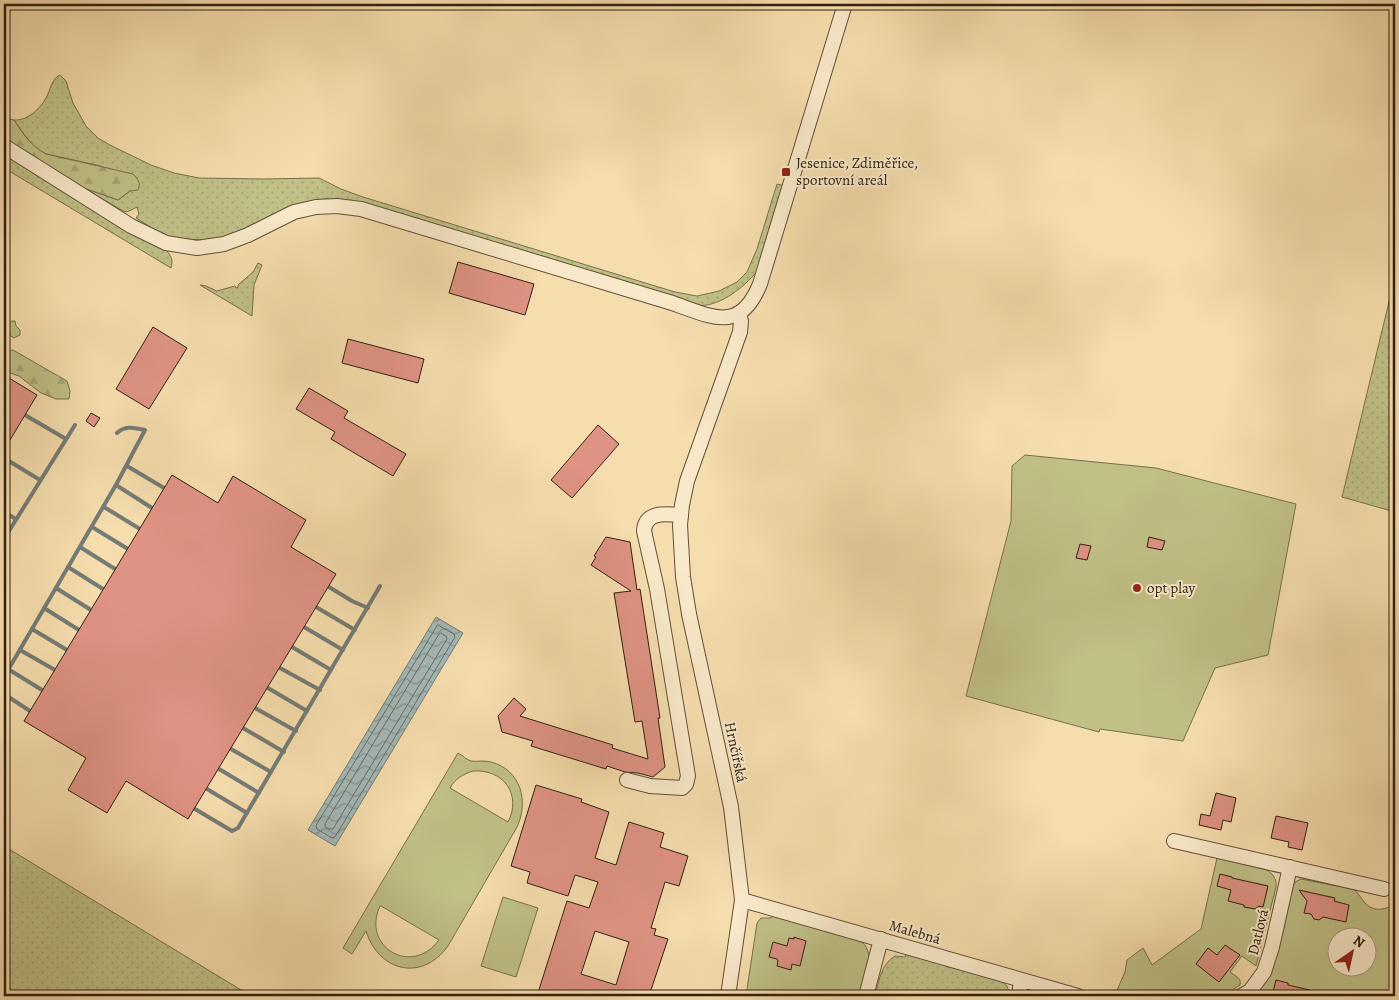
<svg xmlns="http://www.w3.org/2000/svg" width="1399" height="1000" viewBox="0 0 1399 1000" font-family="Alegreya,serif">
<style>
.grass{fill:url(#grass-dots);stroke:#78704c}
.forest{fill:url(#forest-firs);stroke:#78704c}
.garden{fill:#c0c087;stroke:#78704c;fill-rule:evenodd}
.water{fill:url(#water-waves);stroke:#757c75}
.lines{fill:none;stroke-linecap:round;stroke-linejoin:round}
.shore{stroke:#6a6c64;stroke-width:1}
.stream{stroke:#757c75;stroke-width:4}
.building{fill:#df9384;stroke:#302112;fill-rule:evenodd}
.minor-casing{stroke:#625039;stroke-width:16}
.minor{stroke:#f9e9ca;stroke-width:14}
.poi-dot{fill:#8f2418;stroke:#f9e9ca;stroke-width:2}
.labels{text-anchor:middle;stroke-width:4;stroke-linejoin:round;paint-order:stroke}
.poi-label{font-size:15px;fill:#302112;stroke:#f9e9ca;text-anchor:start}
.street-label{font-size:15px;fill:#302112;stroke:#f9e9ca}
</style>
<defs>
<pattern id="grass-dots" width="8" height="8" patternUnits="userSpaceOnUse" patternTransform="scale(1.25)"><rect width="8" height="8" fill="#c0c087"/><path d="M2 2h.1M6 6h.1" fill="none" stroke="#a5a574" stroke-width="1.8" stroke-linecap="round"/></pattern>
<pattern id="forest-firs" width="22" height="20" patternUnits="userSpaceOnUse" patternTransform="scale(1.25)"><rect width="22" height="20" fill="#c0c087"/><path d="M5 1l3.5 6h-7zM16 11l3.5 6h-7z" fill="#a5a574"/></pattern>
<pattern id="water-waves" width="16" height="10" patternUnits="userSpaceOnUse" patternTransform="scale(1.25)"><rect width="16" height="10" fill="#a3b8b7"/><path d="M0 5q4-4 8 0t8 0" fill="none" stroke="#859593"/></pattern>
</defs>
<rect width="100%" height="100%" fill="#f6ddad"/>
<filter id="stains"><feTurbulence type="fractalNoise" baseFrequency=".004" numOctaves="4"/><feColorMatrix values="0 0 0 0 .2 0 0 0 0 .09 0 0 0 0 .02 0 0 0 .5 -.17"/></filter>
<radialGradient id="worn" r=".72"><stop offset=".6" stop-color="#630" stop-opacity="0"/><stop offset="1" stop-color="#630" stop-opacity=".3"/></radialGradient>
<g class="grass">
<path d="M 60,75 L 66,81 L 73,103 L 86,126 L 98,138 L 110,145 L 151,165 L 174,173 L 199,178 L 263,179 L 319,178 L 341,189 L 363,197 L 675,292 L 697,296 L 719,291 L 737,282 L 747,272 L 757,249 L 777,184 L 785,186 L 757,272 C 742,288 724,304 700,306 L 364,204 L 344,200 L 325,199 L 291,206 L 244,229 L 221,238 L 212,240 L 180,239 L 168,236 L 157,231 L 136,218 L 139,214 L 137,207 L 127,212 L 123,211 L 84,188 L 118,200 L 130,191 L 101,166 L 46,154 L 35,148 L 23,133 L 14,120 C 27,121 40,109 46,98 C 50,91 52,78 60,75 Z"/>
<path d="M 4,152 L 167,251 C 172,257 173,261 171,268 L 4,168 Z"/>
<path d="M 258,263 L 262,265 L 254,285 L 252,316 L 200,285 L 206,286 L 217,291 L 235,286 L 236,288 L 238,287 L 238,285 L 253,272 Z"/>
<path d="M 1395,277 L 1395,512 L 1342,497 Z"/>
<path d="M 4,846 L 251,996 L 4,996 Z"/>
<path d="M 906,953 L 1000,980 L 1007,986 L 1010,996 L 875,996 C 879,981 881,964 895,956 L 905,957 Z"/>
</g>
<g class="forest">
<path d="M 4,118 L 14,120 C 24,135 30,145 46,154 L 133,174 C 138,179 141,183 138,190 L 130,191 L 118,200 L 84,188 L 4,138 Z"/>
<path d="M 4,316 L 8,324 L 12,321 L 15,321 L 16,326 L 20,330 L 20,335 L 14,338 L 4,332 Z"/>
<path d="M 13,350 L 67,381 L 70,391 L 69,399 L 56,399 L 41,393 L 19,376 L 4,371 L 4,351 Z"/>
</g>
<g class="garden">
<path d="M 1025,455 L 1156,468 L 1296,504 L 1268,655 L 1215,668 L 1183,741 L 1100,729 L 1099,732 L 966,696 L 1011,521 L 1012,466 Z"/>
<path d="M 458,753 C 462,755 467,760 471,761 C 477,762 484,760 491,762 C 521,770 529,801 517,827 L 448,946 C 422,982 379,972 366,931 L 352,954 L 343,948 ZM 473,771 C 504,769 522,795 508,822 L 450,788 C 455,779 463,774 473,771 ZM 380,906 L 381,906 L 439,940 C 412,977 361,947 380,906 Z"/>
<path d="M 1217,858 L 1267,870 C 1273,874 1277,879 1276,887 L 1256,966 L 1242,956 L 1230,972 C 1235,976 1242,978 1240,985 L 1223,996 L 1115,995 L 1125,972 L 1127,960 L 1143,948 L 1152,965 L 1201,929 Z"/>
<path d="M 1301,879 L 1353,889 C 1359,893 1361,899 1366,904 C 1374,912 1387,910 1395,903 L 1395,996 L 1252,996 L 1263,986 L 1271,971 L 1291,890 L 1295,882 ZM 1336,938 L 1366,938 L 1366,968 L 1336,968 Z"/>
<path d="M 503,897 L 538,908 L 516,977 L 481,966 Z"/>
<path d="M 772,915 L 862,942 C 877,956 864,979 859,996 L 746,996 L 757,923 L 761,918 L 771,918 Z"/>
</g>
<path class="water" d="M 436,617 L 463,633 L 335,846 L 308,830 Z"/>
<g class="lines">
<g class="shore">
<path d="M 438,625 L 454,634 L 455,637 L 335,837 L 332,838 L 317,829 L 316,826 Z"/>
<path d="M 441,633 L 446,636 L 447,639 L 333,829 L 329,829 L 325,827 L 325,824 L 439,634 Z"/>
</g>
<g class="stream">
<path d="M 25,415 L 66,439"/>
<path d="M 4,458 L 40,480"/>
<path d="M 127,466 L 164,488"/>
<path d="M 116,485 L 152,508"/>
<path d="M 104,507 L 140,529"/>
<path d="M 4,512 L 16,519"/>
<path d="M 92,527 L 128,549"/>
<path d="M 4,539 L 75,425"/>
<path d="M 80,547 L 115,569"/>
<path d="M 68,567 L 103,589"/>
<path d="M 329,587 L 352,601 L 368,608"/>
<path d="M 56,588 L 91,610"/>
<path d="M 316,607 L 355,630"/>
<path d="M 44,608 L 79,630"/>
<path d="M 304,627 L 343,650"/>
<path d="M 32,629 L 67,650"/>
<path d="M 292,647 L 331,670"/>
<path d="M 20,650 L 55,670"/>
<path d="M 280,668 L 320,690"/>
<path d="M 8,669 L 42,690"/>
<path d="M 4,677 L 117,483 L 145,430 C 135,428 125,425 117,433"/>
<path d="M 268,688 L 307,711"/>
<path d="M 4,694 L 30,711"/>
<path d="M 255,708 L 296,731"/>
<path d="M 243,728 L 284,752"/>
<path d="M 231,749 L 271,772"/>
<path d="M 219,769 L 259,793"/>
<path d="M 207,789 L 247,813"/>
<path d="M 195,809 L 232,831 L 238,828 L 380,586"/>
</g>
</g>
<g class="building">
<path d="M 458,262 L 534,284 L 525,315 L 449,293 Z"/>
<path d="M 153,327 L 187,348 L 149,409 L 116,389 Z"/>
<path d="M 348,339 L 424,359 L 418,383 L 342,363 Z"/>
<path d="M 4,375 L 37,395 L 4,450 Z"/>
<path d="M 309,388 L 348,411 L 344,418 L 406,454 L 393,476 L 331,439 L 335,432 L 296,409 Z"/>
<path d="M 91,413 L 100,418 L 94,427 L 86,421 Z"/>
<path d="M 598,425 L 619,444 L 572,498 L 551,480 Z"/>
<path d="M 172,475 L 218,503 L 233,476 L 306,520 L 291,547 L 336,574 L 188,819 L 126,781 L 107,813 L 68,790 L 86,758 L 24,721 Z"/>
<path d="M 606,537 L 630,542 L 637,590 L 640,589 L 660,718 L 658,718 L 665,767 L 653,777 L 638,773 L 625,772 L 607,766 L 606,769 L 531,746 L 533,741 L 502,732 L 498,716 L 514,698 L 526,709 L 520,716 L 613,745 L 612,748 L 648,759 L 642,721 L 635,722 L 614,593 L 631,591 L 591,565 L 596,557 L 594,556 Z"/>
<path d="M 1149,537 L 1165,541 L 1162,550 L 1147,547 Z"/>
<path d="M 1080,544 L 1091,546 L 1087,560 L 1076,558 Z"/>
<path d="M 536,785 L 582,799 L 581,802 L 609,812 L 595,858 L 616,865 L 629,822 L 664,833 L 660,847 L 688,856 L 679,886 L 665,882 L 651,928 L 656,929 L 654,935 L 668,939 L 649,996 L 592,996 L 576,991 L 575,996 L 537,996 L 567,901 L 589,908 L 598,882 L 575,875 L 568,896 L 527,883 L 530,872 L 511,866 ZM 595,931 L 629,942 L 616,985 L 581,974 Z"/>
<path d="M 1216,793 L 1236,798 L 1231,822 L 1223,820 L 1221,830 L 1199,825 L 1201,814 L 1210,816 Z"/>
<path d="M 1276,816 L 1308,823 L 1302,850 L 1288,847 L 1289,842 L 1271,838 Z"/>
<path d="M 1220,874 L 1232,877 L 1232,878 L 1268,886 L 1263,907 L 1259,906 L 1255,909 L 1244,907 L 1244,905 L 1228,901 L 1231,890 L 1217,886 Z"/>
<path d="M 1299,890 L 1335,898 L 1334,901 L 1349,905 L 1346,922 L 1323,917 L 1319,920 L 1314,919 L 1311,914 L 1304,913 L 1307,901 Z"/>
<path d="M 794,937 L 806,941 L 800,966 L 792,964 L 791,970 L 777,966 L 778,961 L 777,959 L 769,957 L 773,942 L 787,946 L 789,938 L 794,939 Z"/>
<path d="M 1225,945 L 1240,955 L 1219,982 L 1196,964 L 1208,948 L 1217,955 Z"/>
<path d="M 1276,980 L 1288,983 L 1288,985 L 1318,992 L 1318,996 L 1272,996 Z"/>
</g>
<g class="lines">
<defs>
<g id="minor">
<path d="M 4,146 L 131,226 L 166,243 L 197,248 L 224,244 L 248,235 L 294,212 L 316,207 L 337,206 L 361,209 L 669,302 C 709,315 739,336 760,284 L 845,4"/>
<path d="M 627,780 L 650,786 L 682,788 L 686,784 L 688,776 L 657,589 L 644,531 C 645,511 666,514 681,515"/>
<path d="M 1174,841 L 1384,889"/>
<path d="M 742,900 L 1078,996"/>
<path d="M 728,996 L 742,900 L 731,807 L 689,614 L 683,577 L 680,525 L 682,505 L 687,481 L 740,332 L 741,321 L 739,314"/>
<path d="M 866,996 L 881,939"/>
<path d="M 1019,996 L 1021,981"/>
<path d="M 1241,996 L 1250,991 L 1264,972 L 1272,947 L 1290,867"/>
</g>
</defs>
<use href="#minor" class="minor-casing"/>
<use href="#minor" class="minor"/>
</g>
<g class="poi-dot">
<rect x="781" y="167" width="10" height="10" rx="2.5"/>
<circle cx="1137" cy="588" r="5"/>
</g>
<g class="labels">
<g class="poi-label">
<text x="796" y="168">Jesenice, Zdiměřice,<tspan x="796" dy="17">sportovní areál</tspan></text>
<text x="1147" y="593">opt play</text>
</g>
<g class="street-label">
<text transform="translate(736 752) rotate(78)" y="5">Hrnčířská</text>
<text transform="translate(915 932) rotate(16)" y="5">Malebná</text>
<text transform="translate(1258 932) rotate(-76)" y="5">Datlová</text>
</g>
</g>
<rect width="1399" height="1000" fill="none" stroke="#f6ddad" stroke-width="20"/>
<rect x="5" y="5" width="1389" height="990" fill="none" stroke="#302112" stroke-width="2.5"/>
<rect x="10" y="10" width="1379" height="980" fill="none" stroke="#302112"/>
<g transform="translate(1352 952) rotate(34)"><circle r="24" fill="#f9e9ca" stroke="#a99980"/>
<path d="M0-4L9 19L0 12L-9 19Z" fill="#8f2418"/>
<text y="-8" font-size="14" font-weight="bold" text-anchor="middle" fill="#302112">N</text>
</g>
<rect width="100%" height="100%" filter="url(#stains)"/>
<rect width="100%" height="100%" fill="url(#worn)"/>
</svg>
